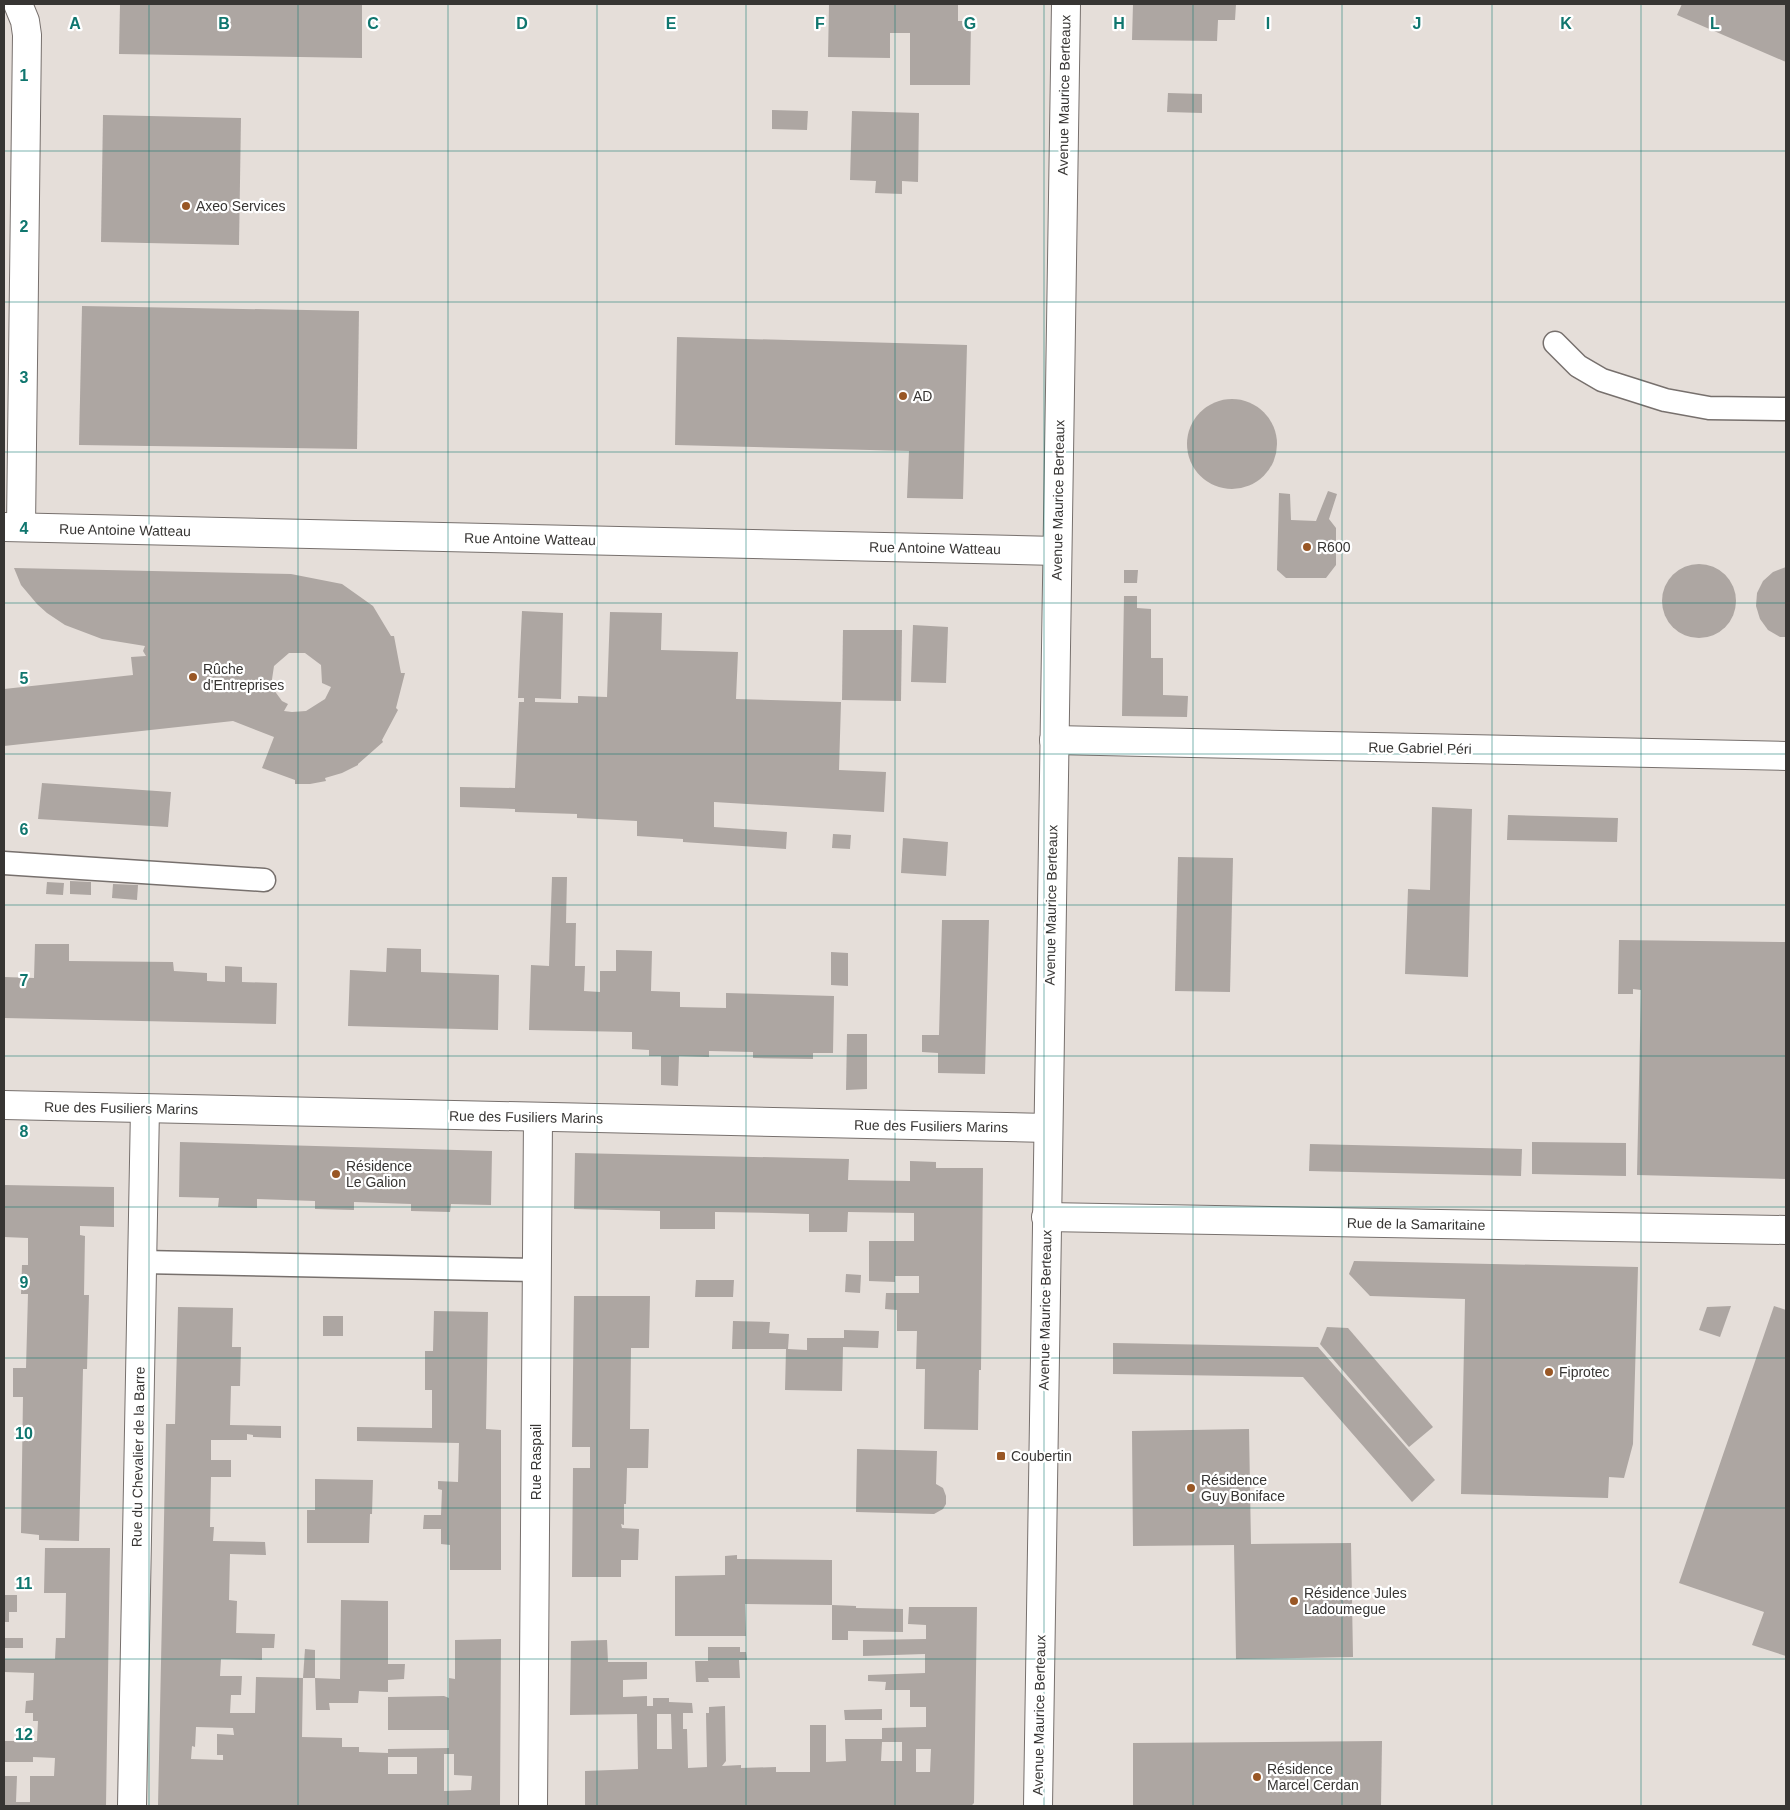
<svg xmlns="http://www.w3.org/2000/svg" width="1790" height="1810" viewBox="0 0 1790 1810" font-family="Arial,sans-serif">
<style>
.building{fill:#ada6a2;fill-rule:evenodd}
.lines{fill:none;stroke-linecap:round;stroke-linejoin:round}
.lane-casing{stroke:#77706d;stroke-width:25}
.street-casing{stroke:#77706d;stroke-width:30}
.secondary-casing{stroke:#77706d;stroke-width:30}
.lane{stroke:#fff;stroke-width:22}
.street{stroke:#fff;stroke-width:28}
.secondary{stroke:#fff;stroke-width:28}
.grid{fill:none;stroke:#0f766e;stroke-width:1;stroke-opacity:0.55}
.poi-dot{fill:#995725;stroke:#fff;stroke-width:2}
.labels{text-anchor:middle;stroke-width:4.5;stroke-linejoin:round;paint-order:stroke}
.street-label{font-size:14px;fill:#373533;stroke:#fff}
.poi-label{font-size:14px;fill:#373533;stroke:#fff;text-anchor:start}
.grid-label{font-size:16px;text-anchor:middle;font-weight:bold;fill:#0f766e;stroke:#fff;stroke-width:4.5;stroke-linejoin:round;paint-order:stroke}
</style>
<rect width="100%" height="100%" fill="#e5ded9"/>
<g class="building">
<path d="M 120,4 L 362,4 L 362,58 L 119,54 Z"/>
<path d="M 829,4 L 958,4 L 958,21 L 971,21 L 970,85 L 910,85 L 910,33 L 890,33 L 890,58 L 828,57 Z"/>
<path d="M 1133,4 L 1236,4 L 1235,20 L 1218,20 L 1217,41 L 1132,40 Z"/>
<path d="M 1682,4 L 1786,4 L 1786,62 L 1677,15 Z"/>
<path d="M 1168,93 L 1202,94 L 1202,113 L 1167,112 Z"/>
<path d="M 772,110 L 808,111 L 807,130 L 772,129 Z"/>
<path d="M 852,111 L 919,113 L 918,182 L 902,181 L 902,194 L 875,193 L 876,181 L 850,180 Z"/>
<path d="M 103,115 L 241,118 L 239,245 L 101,242 Z"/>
<path d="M 82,306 L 359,311 L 357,449 L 79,445 Z"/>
<path d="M 677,337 L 967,345 L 963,499 L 907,498 L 909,451 L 675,445 Z"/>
<circle cx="1232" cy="444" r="45"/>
<path d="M 1328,491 L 1337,494 L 1329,519 L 1336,528 L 1336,565 L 1326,578 L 1286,578 L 1277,570 L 1279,493 L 1290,494 L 1291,520 L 1316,521 Z"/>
<circle cx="1699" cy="601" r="37"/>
<path d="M 1786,567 L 1786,637 L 1780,637 L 1768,630 L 1760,619 L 1756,606 L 1757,593 L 1763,581 L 1773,572 Z"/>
<path d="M 14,568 L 291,574 L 342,584 L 373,606 L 391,636 L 394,636 L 401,673 L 405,673 L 396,708 L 398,710 L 382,740 L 383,742 L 358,764 L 358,765 L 342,773 L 325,778 L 326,781 L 310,784 L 295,784 L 295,780 L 262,768 L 274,737 L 233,721 L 4,746 L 4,689 L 133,675 L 131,657 L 146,656 L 143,651 L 145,646 L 102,639 L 65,625 L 47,613 L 37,604 L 21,585 ZM 289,653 L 305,653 L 321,665 L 322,683 L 331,687 L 325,699 L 306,711 L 292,712 L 284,711 L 288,704 L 282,701 L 271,686 L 274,666 Z"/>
<path d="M 1124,570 L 1138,570 L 1137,583 L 1124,583 Z"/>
<path d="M 1124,596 L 1137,596 L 1137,608 L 1151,609 L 1151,658 L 1163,658 L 1163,695 L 1188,696 L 1187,717 L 1122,716 Z"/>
<path d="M 522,611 L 563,613 L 561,699 L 535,698 L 535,702 L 578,703 L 578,696 L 607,697 L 610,612 L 662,613 L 661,650 L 738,652 L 736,699 L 841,702 L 839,770 L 886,772 L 884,812 L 714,802 L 714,827 L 787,832 L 786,849 L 683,842 L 683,839 L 637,836 L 637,821 L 577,818 L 577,814 L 515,812 L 515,809 L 460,807 L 460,787 L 515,788 L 519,702 L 524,702 L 524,698 L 518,698 Z"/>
<path d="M 913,625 L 948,627 L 946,683 L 911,682 Z"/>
<path d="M 843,630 L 902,630 L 901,701 L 842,700 Z"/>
<path d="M 42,783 L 171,792 L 168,827 L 38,819 Z"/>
<path d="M 1432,807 L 1472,809 L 1468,977 L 1405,974 L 1408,889 L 1430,890 Z"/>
<path d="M 1508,815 L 1618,818 L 1617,842 L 1507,840 Z"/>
<path d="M 833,834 L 851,835 L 850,849 L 832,848 Z"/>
<path d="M 903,838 L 948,842 L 946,876 L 901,873 Z"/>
<path d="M 1178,857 L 1233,858 L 1230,992 L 1175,991 Z"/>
<path d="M 552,877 L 567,877 L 566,923 L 576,923 L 575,966 L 585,966 L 584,991 L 600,992 L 600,971 L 616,971 L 616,950 L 652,951 L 651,991 L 680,992 L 680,1007 L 726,1008 L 726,993 L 834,996 L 833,1053 L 813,1053 L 813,1059 L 753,1058 L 753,1052 L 709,1051 L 709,1057 L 679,1056 L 678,1086 L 661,1085 L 661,1056 L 649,1056 L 649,1050 L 632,1049 L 632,1032 L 529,1030 L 531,965 L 549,966 Z"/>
<path d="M 70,881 L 91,882 L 91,895 L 70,894 Z"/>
<path d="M 47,882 L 64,883 L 63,895 L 46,894 Z"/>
<path d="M 113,884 L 138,885 L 137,900 L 112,898 Z"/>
<path d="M 942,920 L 989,920 L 985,1074 L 938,1073 L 938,1053 L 922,1052 L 922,1035 L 939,1035 Z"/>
<path d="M 1619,940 L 1786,942 L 1786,1179 L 1637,1175 L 1641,990 L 1633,989 L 1633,994 L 1618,994 Z"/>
<path d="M 35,944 L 69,944 L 69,961 L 173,962 L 174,971 L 207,973 L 207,981 L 225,982 L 225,966 L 242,967 L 242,982 L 277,983 L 276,1024 L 4,1018 L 4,977 L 34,978 Z"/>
<path d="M 387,948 L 421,949 L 421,972 L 499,975 L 498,1030 L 348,1026 L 350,970 L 386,972 Z"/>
<path d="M 831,952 L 848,953 L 848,986 L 831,985 Z"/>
<path d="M 847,1034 L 867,1034 L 867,1089 L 846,1090 Z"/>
<path d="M 180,1142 L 492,1151 L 491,1205 L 451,1204 L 450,1212 L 411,1211 L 411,1204 L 354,1202 L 354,1210 L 315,1209 L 315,1201 L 257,1199 L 257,1208 L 218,1207 L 219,1198 L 179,1197 Z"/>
<path d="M 1532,1142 L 1626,1143 L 1626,1176 L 1532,1174 Z"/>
<path d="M 1310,1144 L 1522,1149 L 1521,1176 L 1309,1171 Z"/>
<path d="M 575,1153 L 849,1159 L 848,1180 L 910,1181 L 910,1161 L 936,1162 L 936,1168 L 983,1168 L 981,1370 L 979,1370 L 978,1430 L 924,1429 L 925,1369 L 916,1369 L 917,1331 L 897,1331 L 897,1310 L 885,1309 L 886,1293 L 919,1293 L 919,1276 L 895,1276 L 895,1282 L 869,1281 L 869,1241 L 914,1241 L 914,1213 L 848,1212 L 847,1232 L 809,1232 L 809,1214 L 772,1213 L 715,1212 L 715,1229 L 660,1229 L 660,1211 L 574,1209 Z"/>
<path d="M 4,1185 L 114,1187 L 114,1227 L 80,1226 L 80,1235 L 85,1236 L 84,1295 L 89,1295 L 87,1369 L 83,1369 L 79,1541 L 39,1540 L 39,1535 L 21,1533 L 23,1397 L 13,1397 L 13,1368 L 26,1368 L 28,1294 L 21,1294 L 22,1265 L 28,1265 L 28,1238 L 4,1237 Z"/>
<path d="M 1354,1261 L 1638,1267 L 1633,1444 L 1624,1478 L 1609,1477 L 1608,1498 L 1461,1494 L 1465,1299 L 1370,1296 L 1349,1274 Z"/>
<path d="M 846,1274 L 861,1275 L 860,1293 L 845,1292 Z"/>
<path d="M 696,1280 L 734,1280 L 733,1297 L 695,1297 Z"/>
<path d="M 574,1296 L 650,1296 L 649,1348 L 631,1348 L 630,1429 L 649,1429 L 648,1468 L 627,1468 L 626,1504 L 624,1504 L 624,1525 L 621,1524 L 622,1528 L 639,1529 L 638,1560 L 621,1560 L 621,1577 L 572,1577 L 573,1468 L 590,1468 L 590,1447 L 572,1447 Z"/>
<path d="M 1731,1306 L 1720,1337 L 1699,1330 L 1707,1307 Z"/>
<path d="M 1774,1306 L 1786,1310 L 1786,1656 L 1752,1645 L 1764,1612 L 1679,1583 Z"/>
<path d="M 178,1307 L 233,1308 L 232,1347 L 241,1347 L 240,1386 L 231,1386 L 230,1425 L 281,1426 L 281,1438 L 253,1437 L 253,1435 L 247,1434 L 247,1440 L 211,1440 L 211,1460 L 231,1460 L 231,1477 L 211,1477 L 210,1527 L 214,1527 L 213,1541 L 265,1542 L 266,1555 L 230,1554 L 229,1600 L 237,1601 L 236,1633 L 275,1634 L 274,1648 L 262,1648 L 262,1660 L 221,1659 L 220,1676 L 242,1676 L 241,1695 L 231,1695 L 230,1713 L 255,1713 L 256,1677 L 303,1678 L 302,1737 L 342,1738 L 342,1747 L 359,1747 L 359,1752 L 388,1753 L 388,1749 L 449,1748 L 449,1730 L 388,1730 L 388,1697 L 444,1696 L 449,1698 L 449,1678 L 455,1679 L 455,1640 L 501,1639 L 500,1806 L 158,1806 L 166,1424 L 175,1424 ZM 196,1727 L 233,1728 L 234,1735 L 217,1734 L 217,1755 L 223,1755 L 223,1760 L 191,1759 L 192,1746 L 195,1747 ZM 444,1754 L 454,1754 L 454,1775 L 472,1776 L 471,1790 L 444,1791 ZM 388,1757 L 417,1757 L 417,1774 L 388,1774 Z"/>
<path d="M 434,1311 L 488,1312 L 486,1429 L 501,1430 L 501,1570 L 450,1570 L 450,1545 L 441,1544 L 441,1529 L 423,1529 L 424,1515 L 441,1515 L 442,1490 L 438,1489 L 438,1481 L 458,1482 L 459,1443 L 357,1441 L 357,1427 L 432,1428 L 432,1390 L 425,1390 L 425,1351 L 433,1351 Z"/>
<rect x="323" y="1316" width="20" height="20"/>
<path d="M 733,1321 L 770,1322 L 769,1333 L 789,1334 L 788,1349 L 807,1350 L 807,1338 L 844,1338 L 844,1330 L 879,1331 L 878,1348 L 843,1347 L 842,1391 L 785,1390 L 786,1349 L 732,1349 Z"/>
<path d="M 1327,1327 L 1348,1328 L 1433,1427 L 1409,1447 L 1320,1344 Z"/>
<path d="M 1113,1343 L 1318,1347 L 1435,1480 L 1412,1502 L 1303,1377 L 1113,1374 Z"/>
<path d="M 1249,1429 L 1251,1544 L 1351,1543 L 1353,1657 L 1236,1659 L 1234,1545 L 1133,1546 L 1132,1431 Z"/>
<path d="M 857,1449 L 937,1451 L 936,1484 L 943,1488 L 946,1496 L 946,1504 L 943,1509 L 934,1514 L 856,1512 Z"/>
<path d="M 315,1479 L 373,1480 L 372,1514 L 370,1514 L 369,1543 L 307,1543 L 307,1510 L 315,1510 Z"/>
<path d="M 45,1548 L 110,1548 L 106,1806 L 4,1806 L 4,1776 L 17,1776 L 16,1802 L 30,1802 L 30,1776 L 54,1776 L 55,1758 L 33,1757 L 33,1762 L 4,1762 L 4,1741 L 37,1741 L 38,1721 L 33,1721 L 33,1713 L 25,1713 L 26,1701 L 33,1700 L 34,1673 L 4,1672 L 4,1659 L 55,1659 L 56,1638 L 65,1638 L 66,1593 L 44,1593 Z"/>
<path d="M 737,1555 L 737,1559 L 832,1560 L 832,1605 L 745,1604 L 746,1636 L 675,1636 L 675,1576 L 725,1575 L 725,1556 Z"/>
<path d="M 4,1595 L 17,1595 L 17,1612 L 9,1612 L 9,1622 L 4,1622 Z"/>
<path d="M 341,1600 L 388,1601 L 388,1664 L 405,1664 L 404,1679 L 388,1680 L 388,1692 L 359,1691 L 358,1703 L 329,1703 L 330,1710 L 316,1710 L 315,1678 L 340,1679 Z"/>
<path d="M 832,1605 L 856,1606 L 856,1608 L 903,1609 L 903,1632 L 848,1631 L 848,1640 L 832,1640 Z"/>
<path d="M 909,1607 L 977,1607 L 974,1803 L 971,1806 L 585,1806 L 585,1771 L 638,1769 L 637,1714 L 570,1715 L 571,1641 L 607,1640 L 608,1662 L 647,1662 L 647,1679 L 623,1680 L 623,1697 L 647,1696 L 647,1706 L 653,1706 L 653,1698 L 669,1698 L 669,1702 L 692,1703 L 693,1713 L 683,1713 L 683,1729 L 687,1729 L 688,1768 L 707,1767 L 706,1713 L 709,1713 L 709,1707 L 725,1706 L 726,1761 L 722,1766 L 741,1765 L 741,1768 L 776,1767 L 776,1772 L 810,1772 L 810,1725 L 826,1725 L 826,1762 L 846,1761 L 845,1739 L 882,1739 L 882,1728 L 926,1727 L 926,1707 L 910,1707 L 910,1690 L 885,1690 L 886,1682 L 868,1681 L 868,1675 L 925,1673 L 925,1654 L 863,1656 L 863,1640 L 926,1639 L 926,1625 L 908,1624 ZM 657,1714 L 671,1714 L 672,1749 L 657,1749 ZM 882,1742 L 902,1742 L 902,1761 L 881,1761 ZM 916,1749 L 931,1749 L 930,1772 L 916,1772 Z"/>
<rect x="4" y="1638" width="19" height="10"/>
<path d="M 708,1647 L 740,1647 L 740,1652 L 746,1652 L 747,1660 L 739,1660 L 740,1678 L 708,1678 L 709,1682 L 696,1682 L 695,1661 L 708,1661 Z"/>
<path d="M 305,1649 L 315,1650 L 315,1678 L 303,1678 Z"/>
<path d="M 882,1709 L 882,1720 L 845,1720 L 844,1710 Z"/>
<path d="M 1382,1741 L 1381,1806 L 1133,1806 L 1133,1743 Z"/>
</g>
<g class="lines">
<defs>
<g id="lane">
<path d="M 1555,343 L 1578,366 L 1602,380 L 1665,400 L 1709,408 L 1786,409"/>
<path d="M 4,863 L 264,880"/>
<path d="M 142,1262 L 537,1270"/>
</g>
<g id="street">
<path d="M 18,4 L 25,21 L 27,35 L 21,527"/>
<path d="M 4,527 L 1057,551"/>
<path d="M 1054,740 L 1786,756"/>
<path d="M 132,1806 L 145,1108"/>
<path d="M 533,1806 L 538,1117"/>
</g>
<g id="secondary">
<path d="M 4,1105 L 1048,1128"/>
<path d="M 1046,1217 L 1786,1230"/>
<path d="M 1038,1806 L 1066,4"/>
</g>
</defs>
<use href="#lane" class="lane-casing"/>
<use href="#street" class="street-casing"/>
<use href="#secondary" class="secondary-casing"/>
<use href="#lane" class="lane"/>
<use href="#street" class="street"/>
<use href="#secondary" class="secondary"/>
</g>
<path class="grid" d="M 149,4 L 149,1806M 298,4 L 298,1806M 448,4 L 448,1806M 597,4 L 597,1806M 746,4 L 746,1806M 895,4 L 895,1806M 1044,4 L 1044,1806M 1193,4 L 1193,1806M 1342,4 L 1342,1806M 1492,4 L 1492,1806M 1641,4 L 1641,1806M 4,151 L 1786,151M 4,302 L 1786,302M 4,452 L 1786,452M 4,603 L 1786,603M 4,754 L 1786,754M 4,905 L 1786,905M 4,1056 L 1786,1056M 4,1207 L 1786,1207M 4,1358 L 1786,1358M 4,1508 L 1786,1508M 4,1659 L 1786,1659"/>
<g class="poi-dot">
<circle cx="186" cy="206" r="5"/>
<circle cx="903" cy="396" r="5"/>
<circle cx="1307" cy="547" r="5"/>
<circle cx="193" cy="677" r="5"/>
<circle cx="336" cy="1174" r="5"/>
<circle cx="1549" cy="1372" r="5"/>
<rect x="996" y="1451" width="10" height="10" rx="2.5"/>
<circle cx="1191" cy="1488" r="5"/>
<circle cx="1294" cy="1601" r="5"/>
<circle cx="1257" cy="1777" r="5"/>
</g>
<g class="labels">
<g class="street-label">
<text transform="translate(1064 95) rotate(-89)" y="5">Avenue Maurice Berteaux</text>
<text transform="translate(1058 500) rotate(-89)" y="5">Avenue Maurice Berteaux</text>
<text transform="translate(125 530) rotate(1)" y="5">Rue Antoine Watteau</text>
<text transform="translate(530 539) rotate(1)" y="5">Rue Antoine Watteau</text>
<text transform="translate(935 548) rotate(1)" y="5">Rue Antoine Watteau</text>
<text transform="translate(1420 748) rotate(1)" y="5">Rue Gabriel Péri</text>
<text transform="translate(1051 905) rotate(-89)" y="5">Avenue Maurice Berteaux</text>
<text transform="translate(121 1108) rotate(1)" y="5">Rue des Fusiliers Marins</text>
<text transform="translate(526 1117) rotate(1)" y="5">Rue des Fusiliers Marins</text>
<text transform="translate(931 1126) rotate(1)" y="5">Rue des Fusiliers Marins</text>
<text transform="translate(1416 1224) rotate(1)" y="5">Rue de la Samaritaine</text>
<text transform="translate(1045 1310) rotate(-89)" y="5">Avenue Maurice Berteaux</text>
<text transform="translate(138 1457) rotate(-89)" y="5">Rue du Chevalier de la Barre</text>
<text transform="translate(536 1462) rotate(-90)" y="5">Rue Raspail</text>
<text transform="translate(1039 1715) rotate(-89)" y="5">Avenue Maurice Berteaux</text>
</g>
<g class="poi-label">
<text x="196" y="211">Axeo Services</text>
<text x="913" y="401">AD</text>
<text x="1317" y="552">R600</text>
<text x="203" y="674">Rûche<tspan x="203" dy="16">d'Entreprises</tspan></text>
<text x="346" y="1171">Résidence<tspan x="346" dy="16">Le Galion</tspan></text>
<text x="1559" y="1377">Fiprotec</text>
<text x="1011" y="1461">Coubertin</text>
<text x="1201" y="1485">Résidence<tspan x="1201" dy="16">Guy Boniface</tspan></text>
<text x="1304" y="1598">Résidence Jules<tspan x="1304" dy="16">Ladoumegue</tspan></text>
<text x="1267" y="1774">Résidence<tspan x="1267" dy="16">Marcel Cerdan</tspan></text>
</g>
</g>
<g class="grid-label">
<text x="75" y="29">A</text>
<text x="224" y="29">B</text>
<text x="373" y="29">C</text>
<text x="522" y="29">D</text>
<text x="671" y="29">E</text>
<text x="820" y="29">F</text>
<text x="970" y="29">G</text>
<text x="1119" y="29">H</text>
<text x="1268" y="29">I</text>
<text x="1417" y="29">J</text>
<text x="1566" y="29">K</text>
<text x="1715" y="29">L</text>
<text x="24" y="81">1</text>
<text x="24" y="232">2</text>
<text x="24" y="383">3</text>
<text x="24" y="534">4</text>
<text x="24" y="684">5</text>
<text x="24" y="835">6</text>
<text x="24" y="986">7</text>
<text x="24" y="1137">8</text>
<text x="24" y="1288">9</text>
<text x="24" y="1439">10</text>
<text x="24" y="1589">11</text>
<text x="24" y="1740">12</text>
</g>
<rect width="1790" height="1810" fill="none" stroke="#373533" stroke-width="10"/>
</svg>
